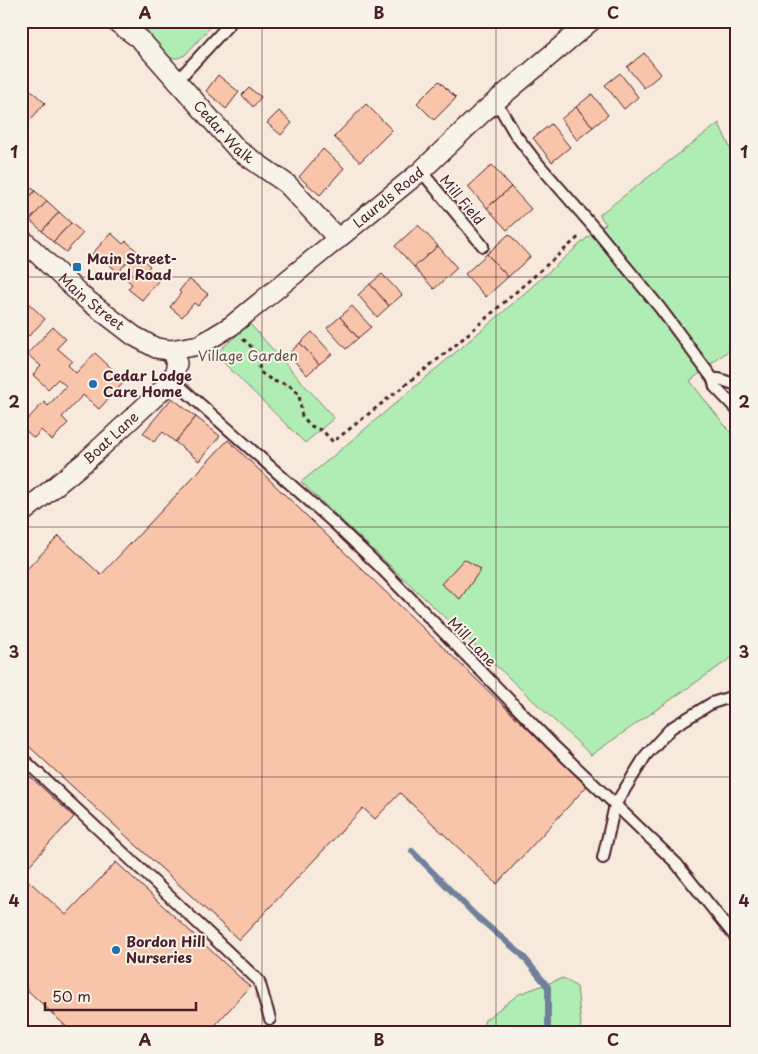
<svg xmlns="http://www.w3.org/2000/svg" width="758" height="1054" viewBox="0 0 758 1054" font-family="'Playpen Sans',sans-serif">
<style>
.green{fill:#b0edb4;stroke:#7d8670}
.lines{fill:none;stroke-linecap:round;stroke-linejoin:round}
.stream{stroke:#6f809b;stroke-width:6}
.building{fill:#f9c5aa;stroke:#4a1f2b}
.service-casing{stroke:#4a1f2b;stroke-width:14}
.minor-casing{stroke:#4a1f2b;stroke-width:22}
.path{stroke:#4a1f2b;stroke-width:3;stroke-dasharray:4 4;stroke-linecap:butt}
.service{stroke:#f7f3e8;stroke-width:10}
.minor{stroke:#f7f3e8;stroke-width:19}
.grid{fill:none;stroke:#4a1f2b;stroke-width:1;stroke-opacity:0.55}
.poi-dot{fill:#1f6fb2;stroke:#f7f3e8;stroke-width:2}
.labels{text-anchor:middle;stroke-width:4;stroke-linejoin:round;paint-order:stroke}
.street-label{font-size:14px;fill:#4a1f2b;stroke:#f7f3e8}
.poi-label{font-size:14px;font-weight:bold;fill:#4a1f2b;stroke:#f7f3e8;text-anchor:start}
.park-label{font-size:14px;fill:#64524d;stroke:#f7f3e8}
.neatline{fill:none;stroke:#4a1f2b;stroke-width:2}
.grid-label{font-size:16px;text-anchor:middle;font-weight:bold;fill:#4a1f2b}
</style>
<rect width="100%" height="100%" fill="#f7eadc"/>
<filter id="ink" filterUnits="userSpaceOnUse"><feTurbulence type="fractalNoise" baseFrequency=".02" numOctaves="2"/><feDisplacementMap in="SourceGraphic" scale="10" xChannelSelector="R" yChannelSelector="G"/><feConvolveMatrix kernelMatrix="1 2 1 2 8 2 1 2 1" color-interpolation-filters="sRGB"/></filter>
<g filter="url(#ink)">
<g class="green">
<path d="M 124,21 L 216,21 L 185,55 L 178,58 L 170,58 L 163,54 Z"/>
<path d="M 719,123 L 737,164 L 737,344 L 690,381 L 737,441 L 737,654 L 591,755 L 301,482 L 326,462 L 502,313 L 596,230 L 606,224 L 599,215 Z"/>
<path d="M 250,324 L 334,418 L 305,443 L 215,354 Z"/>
<path d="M 563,978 L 577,987 L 581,1025 L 578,1033 L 480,1033 L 485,1020 L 519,994 Z"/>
</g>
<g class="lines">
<path class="stream" d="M 412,851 L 474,914 L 522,955 L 548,987 L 548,1033"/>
</g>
<g class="building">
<path d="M 644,53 L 661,74 L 644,88 L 627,67 Z"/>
<path d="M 620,73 L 638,97 L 624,109 L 605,85 Z"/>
<path d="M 218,75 L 239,92 L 226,109 L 206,91 Z"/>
<path d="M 439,81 L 456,98 L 434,120 L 417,103 Z"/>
<path d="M 26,86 L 45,103 L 24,127 L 21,124 L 21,92 Z"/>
<path d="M 249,88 L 261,97 L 253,107 L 242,95 Z"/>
<path d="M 592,94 L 608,115 L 593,127 L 576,107 Z"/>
<path d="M 366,104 L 392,130 L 360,162 L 334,137 Z"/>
<path d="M 576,107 L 593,127 L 577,140 L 561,119 Z"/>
<path d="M 279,111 L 292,123 L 281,135 L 267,123 Z"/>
<path d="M 551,124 L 570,147 L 552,162 L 533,138 Z"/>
<path d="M 323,149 L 344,168 L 320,195 L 299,177 Z"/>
<path d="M 492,165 L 511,187 L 487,208 L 468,187 Z"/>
<path d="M 23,180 L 35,191 L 21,206 L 21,182 Z"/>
<path d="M 511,187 L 531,209 L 507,230 L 487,208 Z"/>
<path d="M 35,191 L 47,201 L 30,220 L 21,212 L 21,206 Z"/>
<path d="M 47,201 L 59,212 L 42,231 L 30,220 Z"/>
<path d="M 59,212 L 71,223 L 53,242 L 42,231 Z"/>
<path d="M 71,223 L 83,233 L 66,252 L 53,242 Z"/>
<path d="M 418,225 L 438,246 L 414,267 L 395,246 Z"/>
<path d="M 111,233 L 123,244 L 126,241 L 137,251 L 118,272 L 106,262 L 104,264 L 92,254 Z"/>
<path d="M 509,234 L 530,257 L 508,277 L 487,254 Z"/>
<path d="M 438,246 L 457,268 L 434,289 L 414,267 Z"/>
<path d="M 487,254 L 508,277 L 486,297 L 465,274 Z"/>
<path d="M 138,255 L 150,266 L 146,271 L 158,281 L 142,300 L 128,289 L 132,284 L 122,275 Z"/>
<path d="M 382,274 L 402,295 L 389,306 L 370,284 Z"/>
<path d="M 189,279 L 208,294 L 198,306 L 194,303 L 182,317 L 170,307 L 181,293 L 179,291 Z"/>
<path d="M 370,284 L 389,306 L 377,317 L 358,295 Z"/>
<path d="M 23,298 L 45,319 L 29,336 L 21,329 L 21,299 Z"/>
<path d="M 352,306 L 371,327 L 358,338 L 340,317 Z"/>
<path d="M 340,317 L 358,338 L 346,349 L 327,328 Z"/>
<path d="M 53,327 L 66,339 L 57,348 L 72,361 L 68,365 L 76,373 L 95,353 L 125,381 L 99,409 L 83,395 L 62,417 L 68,423 L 52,440 L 41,430 L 34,438 L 21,426 L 44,402 L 48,406 L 66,386 L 58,379 L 48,389 L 33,375 L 41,366 L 27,354 Z"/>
<path d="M 312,332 L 332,354 L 319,364 L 300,343 Z"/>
<path d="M 300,343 L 319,364 L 307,375 L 288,354 Z"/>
<path d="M 172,398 L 196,417 L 175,442 L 163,432 L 154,442 L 143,433 Z"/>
<path d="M 196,417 L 220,436 L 199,461 L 175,442 Z"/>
<path d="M 228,440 L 587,786 L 497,884 L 400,793 L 375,819 L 363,808 L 239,940 L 21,739 L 21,575 L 59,536 L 101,575 Z"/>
<path d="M 464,559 L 481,569 L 460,599 L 441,584 Z"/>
<path d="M 21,768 L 74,817 L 21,874 Z"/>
<path d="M 116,862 L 250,987 L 208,1033 L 73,1033 L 21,984 L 21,874 L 66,915 Z"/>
<path d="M 21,1023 L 34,1033 L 21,1033 Z"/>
</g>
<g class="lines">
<defs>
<g id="service">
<path d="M 177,81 L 232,21"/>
<path d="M 496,101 L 515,134 L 535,160 L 596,230 L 660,308 L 713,379 L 715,387 L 737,410"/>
<path d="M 421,171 L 483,246"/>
<path d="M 713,379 L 719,379 L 737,385"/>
<path d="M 173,380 L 334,523 L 380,567 L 552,744 L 676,863 L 737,939"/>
<path d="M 21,757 L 131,860 L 259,981 L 270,1019"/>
<path d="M 603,858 L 615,805 L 646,755 L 671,728 L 712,703 L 737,695"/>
</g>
<g id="minor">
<path id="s1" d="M 115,21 L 140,39 L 238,150 L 287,184 L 338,239"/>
<path id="s2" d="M 21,238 L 82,296 L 134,336 L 156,348 L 170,350 L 200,345 L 231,326 L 421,171 L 482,113 L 591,21"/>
<path id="s3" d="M 21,514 L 86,461 L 173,380 L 177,363 L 170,350"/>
</g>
</defs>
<use href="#service" class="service-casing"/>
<use href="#minor" class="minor-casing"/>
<path class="path" d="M 243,339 L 257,352 L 260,372 L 273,381 L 289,385 L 299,394 L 302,416 L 311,426 L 323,431 L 333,442 L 452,348 L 581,235"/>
<use href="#service" class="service"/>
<use href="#minor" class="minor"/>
</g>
</g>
<path class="grid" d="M 262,21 L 262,1033M 496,21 L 496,1033M 21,277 L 737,277M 21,527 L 737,527M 21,777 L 737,777"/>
<g class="poi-dot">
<rect x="72" y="262" width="10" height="10" rx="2.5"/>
<circle cx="93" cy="384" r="5"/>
<circle cx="116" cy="950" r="5"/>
</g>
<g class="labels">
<g class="street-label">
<text dy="5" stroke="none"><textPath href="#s1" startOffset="156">Cedar Walk</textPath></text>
<text dy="5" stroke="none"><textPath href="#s2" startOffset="459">Laurels Road</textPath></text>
<text transform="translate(462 200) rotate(50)" y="5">Mill Field</text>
<text dy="5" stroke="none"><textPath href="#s2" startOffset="95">Main Street</textPath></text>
<text dy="5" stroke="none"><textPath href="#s3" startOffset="118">Boat Lane</textPath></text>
<text transform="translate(472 642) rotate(46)" y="5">Mill Lane</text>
</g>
<g class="poi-label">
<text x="87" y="264">Main Street-<tspan x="87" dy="16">Laurel Road</tspan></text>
<text x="103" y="381">Cedar Lodge<tspan x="103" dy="16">Care Home</tspan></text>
<text x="126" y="947">Bordon Hill<tspan x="126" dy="16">Nurseries</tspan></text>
</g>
<g class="park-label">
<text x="248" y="361">Village Garden</text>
</g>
</g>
<rect width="758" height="1054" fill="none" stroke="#f7f3e8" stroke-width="55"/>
<path d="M45 1002v8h151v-8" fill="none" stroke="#4a1f2b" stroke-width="2.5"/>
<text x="52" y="1002" font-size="15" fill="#4a1f2b" stroke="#f7f3e8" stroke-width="4" paint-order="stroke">50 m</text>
<rect x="28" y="28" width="702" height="998" class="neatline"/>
<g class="grid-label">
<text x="145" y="19">A</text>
<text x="379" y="19">B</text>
<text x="613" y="19">C</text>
<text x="14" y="158">1</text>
<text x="744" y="158">1</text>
<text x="14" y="408">2</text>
<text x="744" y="408">2</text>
<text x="14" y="658">3</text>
<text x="744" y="658">3</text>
<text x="14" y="907">4</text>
<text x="744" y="907">4</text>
<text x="145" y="1046">A</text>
<text x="379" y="1046">B</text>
<text x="613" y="1046">C</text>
</g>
</svg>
